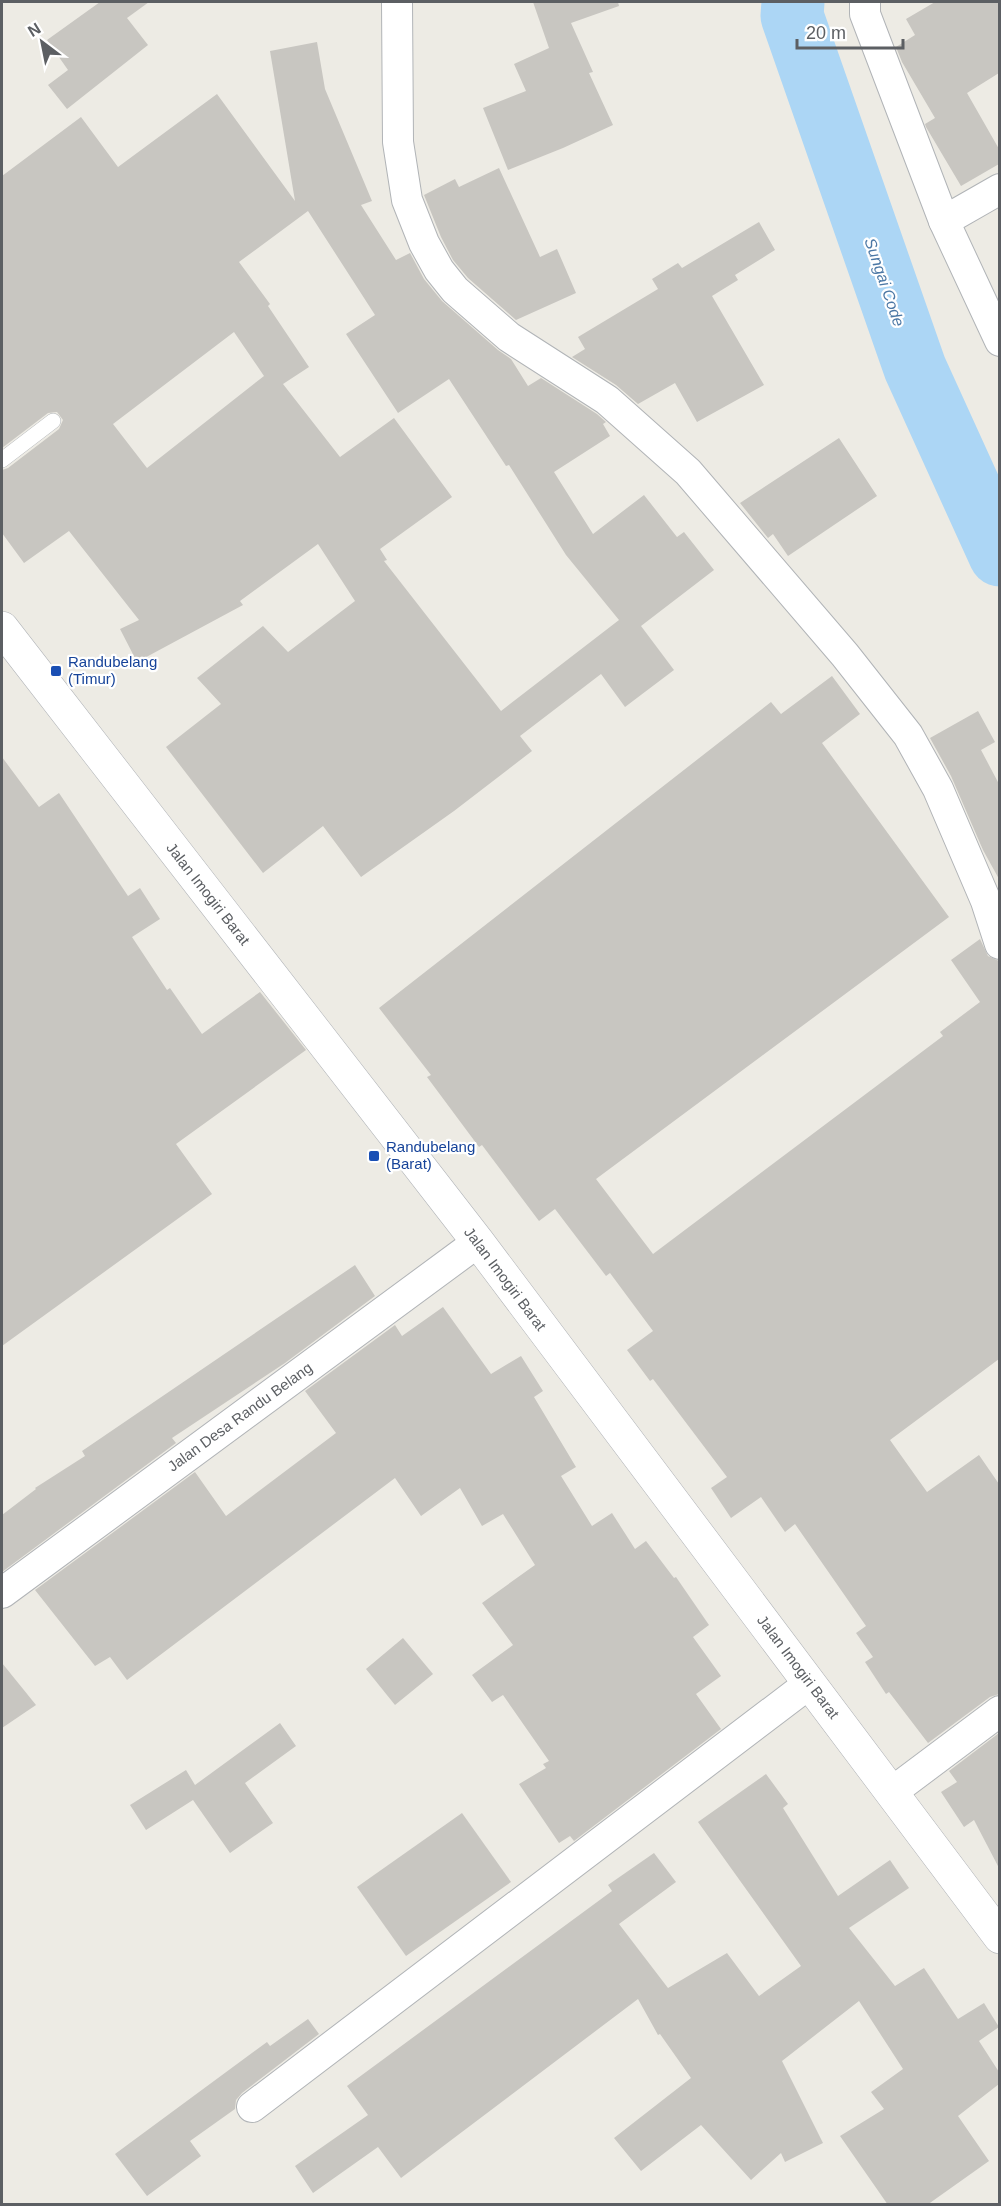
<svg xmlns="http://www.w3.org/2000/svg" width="1001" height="2206" viewBox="0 0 1001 2206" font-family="Arial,sans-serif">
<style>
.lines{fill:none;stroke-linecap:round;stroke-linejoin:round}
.river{stroke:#acd6f5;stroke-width:63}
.building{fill:#c8c6c1;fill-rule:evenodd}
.service-casing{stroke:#b1b4b7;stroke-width:16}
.minor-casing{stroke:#b1b4b7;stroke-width:32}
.secondary-casing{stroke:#b0b3b7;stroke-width:34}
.service{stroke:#fff;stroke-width:15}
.minor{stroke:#fff;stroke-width:30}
.secondary{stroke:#fff;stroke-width:33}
.transit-dot{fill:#1a4fb4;stroke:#fff;stroke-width:2}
.labels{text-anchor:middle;stroke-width:4.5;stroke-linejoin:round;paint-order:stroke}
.transit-label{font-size:15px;fill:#164399;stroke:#fff;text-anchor:start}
.street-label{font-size:15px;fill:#5c5f63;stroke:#fff}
.water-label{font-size:16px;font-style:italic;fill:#4c78a5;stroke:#fff}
</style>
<rect width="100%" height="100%" fill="#edebe4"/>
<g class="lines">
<path class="river" d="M 793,2 L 792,16 L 915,368 L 1000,555"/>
</g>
<g class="building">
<path d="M 100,2 L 149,2 L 127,18 L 148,45 L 67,109 L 48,85 L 68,70 L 47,40 Z"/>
<path d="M 533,2 L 618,2 L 619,6 L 571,23 L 593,72 L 589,73 L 613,125 L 563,148 L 508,170 L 483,108 L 526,91 L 514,64 L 549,48 Z"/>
<path d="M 935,2 L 999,2 L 999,73 L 967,93 L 999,149 L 999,164 L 961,186 L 926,127 L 925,124 L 935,118 L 902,62 L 896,47 L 915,35 L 906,19 Z"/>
<path d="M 317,42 L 325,89 L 372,201 L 361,205 L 396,260 L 410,253 L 424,279 L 442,301 L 498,350 L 511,359 L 528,386 L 541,378 L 597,414 L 606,422 L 603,424 L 610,436 L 554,472 L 593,534 L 644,495 L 677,537 L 684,532 L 714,570 L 641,626 L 674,670 L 625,707 L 601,674 L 520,736 L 532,751 L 454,811 L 361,877 L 323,826 L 263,873 L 166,747 L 221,704 L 197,678 L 263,626 L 288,652 L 355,601 L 318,544 L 240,601 L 243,605 L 137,662 L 120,629 L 139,620 L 69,531 L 24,563 L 2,533 L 2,470 L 8,468 L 59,429 L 63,420 L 57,412 L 48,413 L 2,448 L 2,176 L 81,117 L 118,167 L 217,94 L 295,201 L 270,51 ZM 308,211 L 375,315 L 346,334 L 398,413 L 449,379 L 506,466 L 509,465 L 566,555 L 619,620 L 501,711 L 384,561 L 387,560 L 380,549 L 452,497 L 394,418 L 340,457 L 283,384 L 309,367 L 268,306 L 270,304 L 239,262 ZM 234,332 L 264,376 L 147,468 L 113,424 Z"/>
<path d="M 499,168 L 540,257 L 557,249 L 576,293 L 516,320 L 468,278 L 453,260 L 441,237 L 424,195 L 455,179 L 459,187 Z"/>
<path d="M 759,222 L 775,250 L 735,275 L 738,280 L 712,296 L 764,385 L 697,422 L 675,383 L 638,404 L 616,385 L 572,357 L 585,349 L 578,337 L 658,289 L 652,279 L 678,263 L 682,268 Z"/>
<path d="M 839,438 L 877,496 L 788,556 L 773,534 L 768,538 L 740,503 Z"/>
<path d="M 832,676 L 860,714 L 822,743 L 949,917 L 596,1179 L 653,1254 L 943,1036 L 940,1032 L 980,1002 L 951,960 L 980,939 L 988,956 L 999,961 L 999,1359 L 890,1440 L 927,1492 L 979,1455 L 999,1484 L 999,1694 L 990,1697 L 928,1743 L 889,1692 L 886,1694 L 865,1662 L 873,1657 L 856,1633 L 866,1626 L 795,1524 L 785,1532 L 761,1497 L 731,1518 L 711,1488 L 727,1477 L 653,1379 L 650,1381 L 627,1350 L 653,1331 L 610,1273 L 606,1276 L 555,1209 L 539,1221 L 482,1145 L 479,1147 L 427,1077 L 431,1075 L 379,1008 L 771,702 L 781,714 Z"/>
<path d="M 978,711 L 995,742 L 981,750 L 999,784 L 999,879 L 983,850 L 951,776 L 930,738 Z"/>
<path d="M 2,757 L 39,807 L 59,793 L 128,896 L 140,888 L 160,919 L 132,937 L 167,990 L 170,988 L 202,1034 L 260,992 L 306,1050 L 176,1144 L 212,1194 L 2,1346 Z"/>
<path d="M 355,1265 L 375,1296 L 285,1363 L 172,1438 L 176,1443 L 2,1572 L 2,1515 L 36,1489 L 35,1488 L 85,1456 L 82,1451 Z"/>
<path d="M 443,1307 L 491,1374 L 521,1356 L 543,1391 L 534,1397 L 576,1467 L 561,1476 L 592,1526 L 612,1513 L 635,1549 L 646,1541 L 674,1578 L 676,1577 L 709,1625 L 693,1637 L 721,1676 L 696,1694 L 721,1729 L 574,1841 L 570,1836 L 559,1843 L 519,1784 L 546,1768 L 543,1764 L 549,1761 L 503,1695 L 492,1702 L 472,1675 L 513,1645 L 482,1603 L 535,1565 L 503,1514 L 482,1526 L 460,1488 L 421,1516 L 395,1478 L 127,1680 L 110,1657 L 95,1666 L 35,1590 L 195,1472 L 226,1516 L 336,1433 L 305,1391 L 395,1325 L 402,1336 Z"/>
<path d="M 403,1638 L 433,1674 L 395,1705 L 366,1669 Z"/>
<path d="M 2,1663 L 36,1705 L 2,1728 Z"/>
<path d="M 280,1723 L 296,1746 L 245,1783 L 273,1823 L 230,1853 L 193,1800 L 146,1830 L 130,1805 L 186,1770 L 195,1785 Z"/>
<path d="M 999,1733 L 999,1868 L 974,1820 L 964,1827 L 941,1792 L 957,1782 L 949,1771 Z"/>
<path d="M 766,1774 L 788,1804 L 783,1808 L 838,1896 L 890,1860 L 909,1888 L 849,1928 L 895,1986 L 924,1968 L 958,2019 L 984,2003 L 999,2027 L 979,2041 L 999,2072 L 999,2084 L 958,2116 L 989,2161 L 927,2205 L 888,2205 L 840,2136 L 884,2109 L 871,2092 L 903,2069 L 859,2001 L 782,2061 L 823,2143 L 785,2162 L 781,2153 L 751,2180 L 701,2125 L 641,2171 L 614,2138 L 691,2078 L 660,2034 L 658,2035 L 638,1999 L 401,2178 L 378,2147 L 313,2193 L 295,2166 L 368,2115 L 347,2086 L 612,1891 L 608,1885 L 654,1853 L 676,1882 L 619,1924 L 668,1988 L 727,1953 L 759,1996 L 801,1966 L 698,1822 Z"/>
<path d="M 462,1813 L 511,1882 L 406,1956 L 357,1887 Z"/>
<path d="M 308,2019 L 319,2034 L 242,2093 L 236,2100 L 235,2109 L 190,2141 L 201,2156 L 147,2196 L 115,2154 L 267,2042 L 270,2046 Z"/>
</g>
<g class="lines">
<defs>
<path id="service" d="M 2,460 L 53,421"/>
<g id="minor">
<path d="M 397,2 L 398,142 L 407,200 L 424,243 L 439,270 L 455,290 L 509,337 L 607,400 L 688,472 L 845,655 L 908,735 L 938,789 L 986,901 L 1000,944"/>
<path d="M 865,2 L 865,14 L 944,221 L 1000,341"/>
<path d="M 944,221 L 1000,189"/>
<path d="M 2,1593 L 478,1242"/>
<path d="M 892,1792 L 1000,1711"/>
<path d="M 252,2107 L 810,1683"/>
</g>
<path id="secondary" d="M 2,628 L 478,1242 L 1000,1937"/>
</defs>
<use href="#service" class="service-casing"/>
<use href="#minor" class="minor-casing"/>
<use href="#secondary" class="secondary-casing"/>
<use href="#service" class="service"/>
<use href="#minor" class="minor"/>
<use href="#secondary" class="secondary"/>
</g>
<g class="transit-dot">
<rect x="50" y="665" width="12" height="12" rx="3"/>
<rect x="368" y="1150" width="12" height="12" rx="3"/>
</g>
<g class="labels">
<g class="transit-label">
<text x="68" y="667">Randubelang<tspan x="68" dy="17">(Timur)</tspan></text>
<text x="386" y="1152">Randubelang<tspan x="386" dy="17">(Barat)</tspan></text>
</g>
<g class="street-label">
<text transform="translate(208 894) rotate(52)" y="5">Jalan Imogiri Barat</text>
<text transform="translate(505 1279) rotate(53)" y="5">Jalan Imogiri Barat</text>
<text transform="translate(240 1417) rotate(-36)" y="5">Jalan Desa Randu Belang</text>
<text transform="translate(798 1667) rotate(53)" y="5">Jalan Imogiri Barat</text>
</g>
<g class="water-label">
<text transform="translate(885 282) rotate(71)" y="6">Sungai Code</text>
</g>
</g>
<rect width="1001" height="2206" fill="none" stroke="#5c5f63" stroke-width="6"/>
<g transform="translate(42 42) rotate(328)" stroke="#ffffff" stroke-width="4.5" paint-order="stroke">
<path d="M0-4.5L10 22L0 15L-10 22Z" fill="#5c5f63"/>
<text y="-9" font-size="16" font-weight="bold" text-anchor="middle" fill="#5c5f63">N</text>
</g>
<path d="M797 39v9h106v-9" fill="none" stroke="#5c5f63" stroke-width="3"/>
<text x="806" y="39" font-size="18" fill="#5c5f63" stroke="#ffffff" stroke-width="4.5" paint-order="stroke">20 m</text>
</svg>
